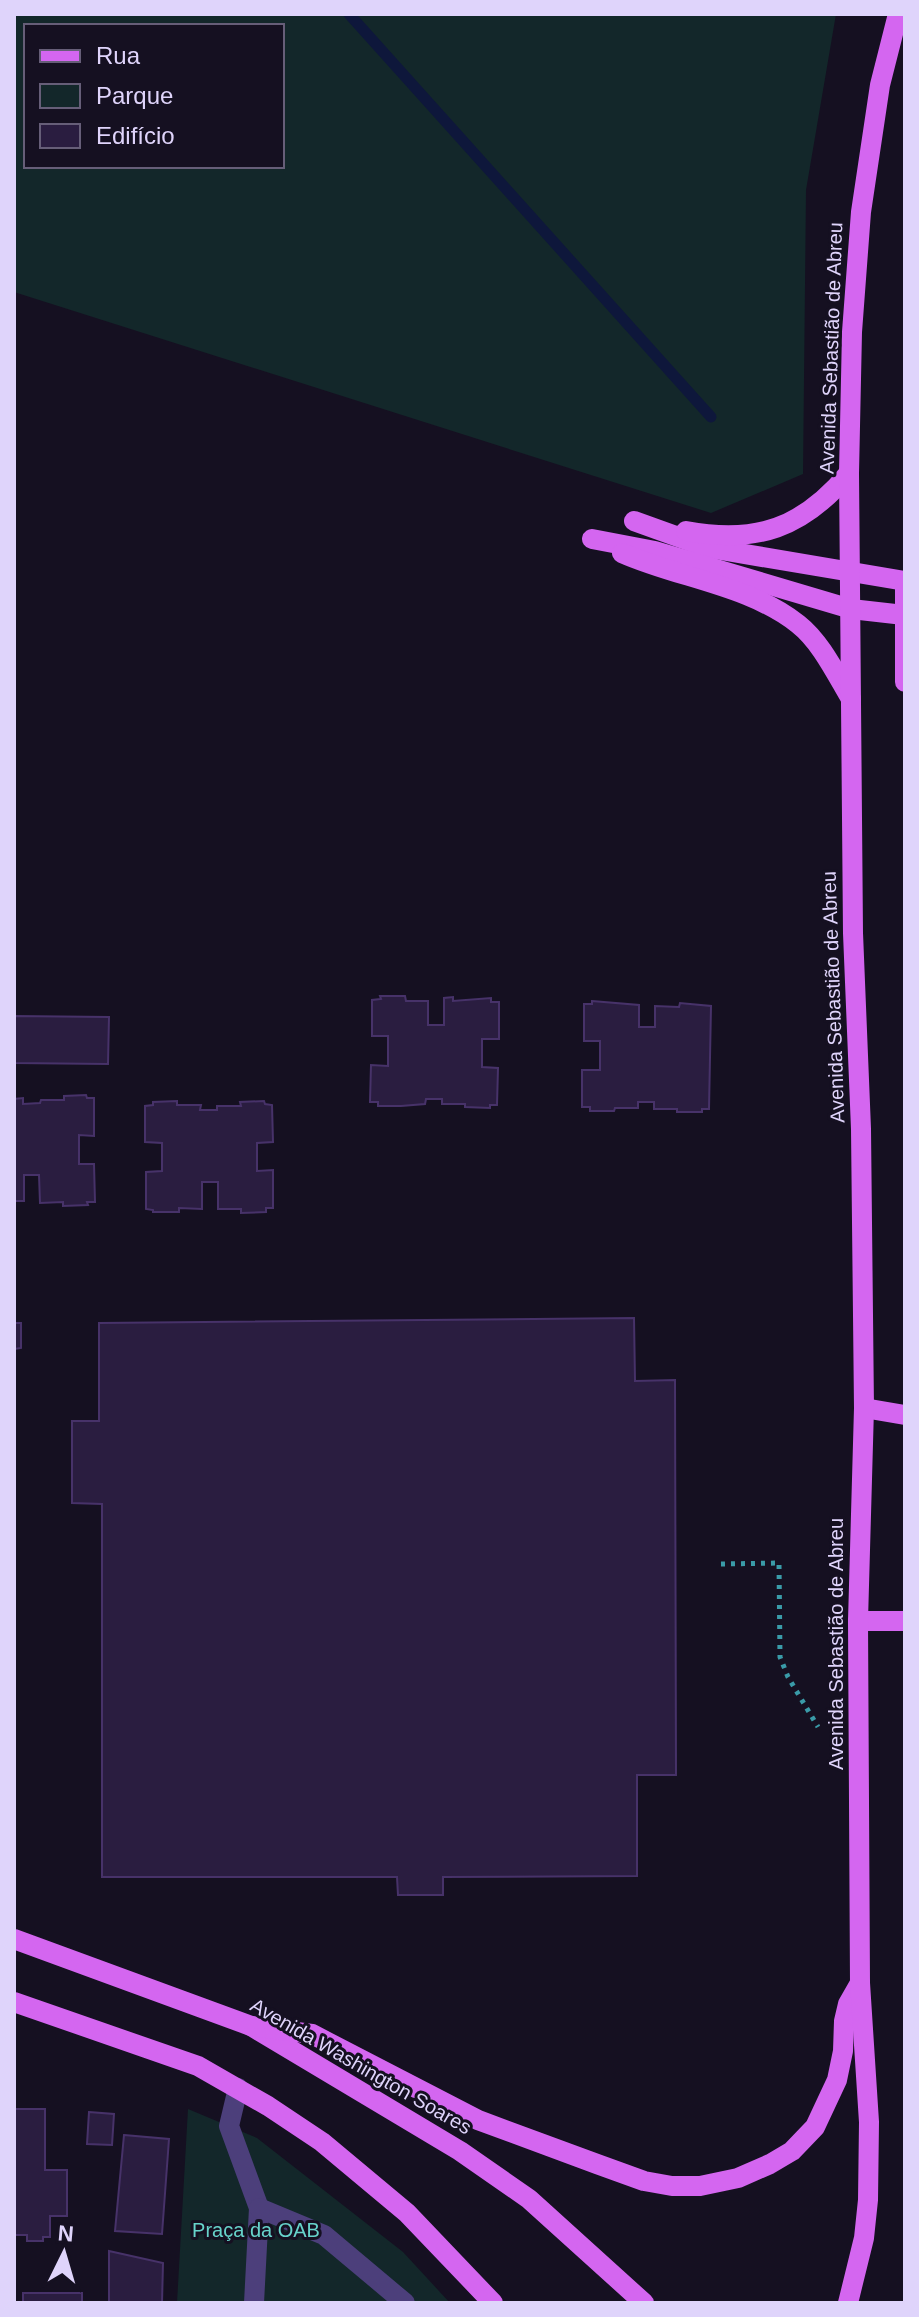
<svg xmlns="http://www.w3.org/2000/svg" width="919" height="2317" viewBox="0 0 919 2317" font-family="Helvetica,sans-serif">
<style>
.green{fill:#13272a;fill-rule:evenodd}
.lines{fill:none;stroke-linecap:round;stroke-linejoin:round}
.stream{stroke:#0e173b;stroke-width:11}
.building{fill:#2a1d40;stroke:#473269;stroke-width:2}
.path{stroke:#3a9ba8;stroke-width:5;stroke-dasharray:4 6;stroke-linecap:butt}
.street{stroke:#4c3f7b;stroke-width:20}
.primary{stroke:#d466f0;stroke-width:20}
.labels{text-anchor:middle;stroke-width:6;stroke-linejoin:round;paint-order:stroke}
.street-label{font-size:20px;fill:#dfd4fb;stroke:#151021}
.park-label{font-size:20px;fill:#67d3cb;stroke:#151021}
</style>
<rect width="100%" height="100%" fill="#151021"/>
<g class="green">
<path d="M 14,14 L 836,14 L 806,190 L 803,474 L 711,513 L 14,292 ZM 26,26 L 282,26 L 282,166 L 26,166 Z"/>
<path d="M 188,2109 L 257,2138 L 403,2252 L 450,2303 L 177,2303 Z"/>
</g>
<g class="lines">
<path class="stream" d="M 349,14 L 711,417"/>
</g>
<g class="building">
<path d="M 380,996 L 405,996 L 406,1001 L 428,1001 L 428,1025 L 444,1025 L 444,998 L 453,997 L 453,1001 L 491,998 L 491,1002 L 499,1002 L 499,1039 L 482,1039 L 482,1067 L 498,1068 L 497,1105 L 490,1105 L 490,1108 L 465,1107 L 465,1104 L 442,1104 L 442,1099 L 426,1099 L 425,1104 L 401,1106 L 378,1106 L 378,1102 L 370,1102 L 371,1065 L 388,1066 L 388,1036 L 372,1036 L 372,1000 L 381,999 Z"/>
<path d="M 592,1001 L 639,1005 L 639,1027 L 655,1027 L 655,1006 L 679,1007 L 680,1003 L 711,1006 L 709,1109 L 702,1109 L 702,1112 L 677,1112 L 677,1109 L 654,1109 L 654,1102 L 638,1102 L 638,1108 L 615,1108 L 614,1111 L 590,1111 L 590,1107 L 582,1107 L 582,1070 L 600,1070 L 600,1041 L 584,1041 L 584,1004 L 592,1004 Z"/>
<path d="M 14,1016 L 109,1017 L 108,1064 L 14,1063 Z"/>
<path d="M 86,1095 L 87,1098 L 94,1098 L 94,1136 L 79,1135 L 79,1164 L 94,1164 L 95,1202 L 87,1202 L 88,1205 L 63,1206 L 63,1202 L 40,1203 L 39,1175 L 24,1175 L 24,1201 L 14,1201 L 14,1099 L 23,1098 L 23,1104 L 40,1103 L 41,1100 L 64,1100 L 64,1096 Z"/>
<path d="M 177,1101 L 177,1105 L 201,1105 L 200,1110 L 217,1110 L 217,1106 L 241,1106 L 240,1102 L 264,1101 L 265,1104 L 272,1105 L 273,1142 L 257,1143 L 257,1171 L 273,1170 L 273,1208 L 266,1208 L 266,1212 L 241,1213 L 241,1209 L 218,1209 L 218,1182 L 202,1182 L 202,1209 L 179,1208 L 179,1212 L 153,1212 L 153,1210 L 146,1209 L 146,1172 L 162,1171 L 162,1143 L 145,1142 L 145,1106 L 153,1105 L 153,1102 Z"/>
<path d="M 634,1318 L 635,1381 L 675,1380 L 676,1775 L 637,1775 L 637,1876 L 443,1877 L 443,1895 L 398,1895 L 397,1877 L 102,1877 L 102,1504 L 72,1503 L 72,1421 L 99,1421 L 99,1323 Z"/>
<path d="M 14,1323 L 21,1323 L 21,1348 L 14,1349 Z"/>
<path d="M 14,2109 L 45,2109 L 45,2170 L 67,2170 L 67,2216 L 50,2216 L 50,2237 L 43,2237 L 43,2241 L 27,2241 L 27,2235 L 14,2235 Z"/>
<path d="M 89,2112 L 114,2114 L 112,2145 L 87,2144 Z"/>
<path d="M 124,2135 L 169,2139 L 162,2234 L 115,2231 Z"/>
<path d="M 109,2251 L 163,2263 L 162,2303 L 109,2303 Z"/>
<rect x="23" y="2293" width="59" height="10"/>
</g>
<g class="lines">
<path class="path" d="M 721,1564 L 779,1563 L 780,1657 L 788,1677 L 818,1727"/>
<g class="street">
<path d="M 238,2088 L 229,2126 L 259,2208 L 254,2303"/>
<path d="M 259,2208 L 324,2235 L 405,2303"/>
</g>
<g class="primary">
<path d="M 634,521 L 709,548 L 905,581"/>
<path d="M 686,531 C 757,544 803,528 849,473"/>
<path d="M 592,539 L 655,551 L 851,609 L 904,615"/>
<path d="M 622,553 C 678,578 749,585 798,624 C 821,642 836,674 851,699"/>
<path d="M 905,585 L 905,682"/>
<path d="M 864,1408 L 905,1415"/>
<path d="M 858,1621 L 905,1621"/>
<path d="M 14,1939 L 251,2026 L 460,2151 L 529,2199 L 644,2303"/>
<path d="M 14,2002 L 198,2066 L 268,2106 L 322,2142 L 407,2213 L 493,2303"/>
<path d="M 251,2026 L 312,2034 L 478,2120 L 597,2164 L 644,2181 L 672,2186 L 700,2186 L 738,2178 L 770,2164 L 792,2151 L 815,2127 L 837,2080 L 843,2051 L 844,2021 L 848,2004 L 860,1983"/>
<path d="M 848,2303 L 864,2238 L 868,2200 L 869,2122 L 860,1983 L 858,1621 L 864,1408 L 861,1129 L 853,933 L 849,473 L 852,332 L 861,212 L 880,85 L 898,14"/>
</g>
</g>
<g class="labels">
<g class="street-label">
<text transform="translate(831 348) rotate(-88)" y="7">Avenida Sebastião de Abreu</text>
<text transform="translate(833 997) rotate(-92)" y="7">Avenida Sebastião de Abreu</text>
<text transform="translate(836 1644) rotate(-90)" y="7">Avenida Sebastião de Abreu</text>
<text transform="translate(361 2066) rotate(30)" y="7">Avenida Washington Soares</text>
</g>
<g class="park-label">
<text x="256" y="2237">Praça da OAB</text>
</g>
</g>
<rect width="919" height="2317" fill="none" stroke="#dfd4fb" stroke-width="32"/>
<rect x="24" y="24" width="260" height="144" fill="#151021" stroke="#665e78" stroke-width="2"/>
<rect x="40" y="50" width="40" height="12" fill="#d466f0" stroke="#665e78" stroke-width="2"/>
<text x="96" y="64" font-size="24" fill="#dfd4fb">Rua</text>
<rect x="40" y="84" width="40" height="24" fill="#13272a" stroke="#665e78" stroke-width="2"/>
<text x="96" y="104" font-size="24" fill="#dfd4fb">Parque</text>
<rect x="40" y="124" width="40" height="24" fill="#2a1d40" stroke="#665e78" stroke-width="2"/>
<text x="96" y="144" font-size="24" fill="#dfd4fb">Edifício</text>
<g transform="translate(64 2253) rotate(5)" stroke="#151021" stroke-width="6" paint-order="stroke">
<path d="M0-6L14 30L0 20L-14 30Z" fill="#dfd4fb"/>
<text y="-12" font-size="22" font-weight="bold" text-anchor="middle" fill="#dfd4fb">N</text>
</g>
</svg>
